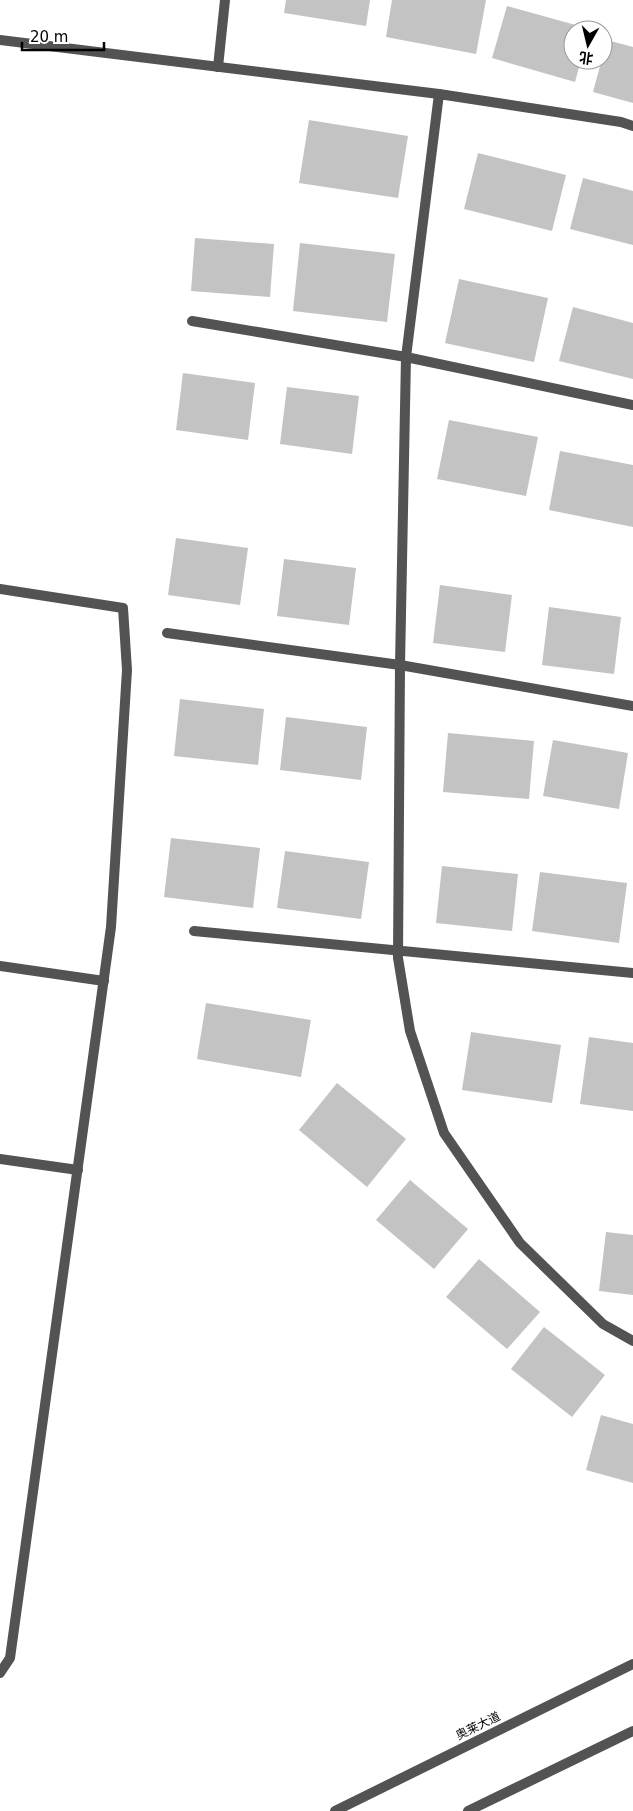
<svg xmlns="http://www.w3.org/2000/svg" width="633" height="1811" viewBox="0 0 633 1811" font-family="'DejaVu Sans','Noto Sans SC',sans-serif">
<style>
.building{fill:#c3c3c3}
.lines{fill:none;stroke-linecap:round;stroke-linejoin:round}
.street{stroke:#535353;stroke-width:10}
.labels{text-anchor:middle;stroke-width:4;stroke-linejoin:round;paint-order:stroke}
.street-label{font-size:12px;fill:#000;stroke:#fff}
</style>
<rect width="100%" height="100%" fill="#fff"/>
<g class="building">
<path d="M 286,0 L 370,0 L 366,26 L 284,13 Z"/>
<path d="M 392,0 L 486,0 L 476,54 L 386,37 Z"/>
<path d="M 507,6 L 590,29 L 573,30 L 573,60 L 581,60 L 575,82 L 492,58 Z"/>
<path d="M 607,40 L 633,47 L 633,103 L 593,92 Z"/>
<path d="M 309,120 L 408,136 L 398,198 L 299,183 Z"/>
<path d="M 478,153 L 566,175 L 552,231 L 464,209 Z"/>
<path d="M 583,178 L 633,191 L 633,245 L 570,229 Z"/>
<path d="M 195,238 L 274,244 L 270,297 L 191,291 Z"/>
<path d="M 300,243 L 395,254 L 387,322 L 293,311 Z"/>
<path d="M 459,279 L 548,298 L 534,362 L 445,343 Z"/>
<path d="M 573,307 L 633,323 L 633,379 L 559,361 Z"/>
<path d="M 183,373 L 255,383 L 248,440 L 176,430 Z"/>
<path d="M 287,387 L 359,396 L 352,454 L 280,444 Z"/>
<path d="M 449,420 L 538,437 L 526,496 L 437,479 Z"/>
<path d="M 560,451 L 633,465 L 633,527 L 549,510 Z"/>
<path d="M 176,538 L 248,548 L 240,605 L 168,595 Z"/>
<path d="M 284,559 L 356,568 L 349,625 L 277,616 Z"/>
<path d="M 440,585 L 512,595 L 505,652 L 433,643 Z"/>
<path d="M 549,607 L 621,617 L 614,674 L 542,665 Z"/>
<path d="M 180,699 L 264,709 L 258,765 L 174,756 Z"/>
<path d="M 286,717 L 367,727 L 361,780 L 280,770 Z"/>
<path d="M 448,733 L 534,741 L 529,799 L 443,792 Z"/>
<path d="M 553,740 L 628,753 L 619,809 L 543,796 Z"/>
<path d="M 171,838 L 260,848 L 253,908 L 164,897 Z"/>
<path d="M 285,851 L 369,862 L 361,919 L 277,908 Z"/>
<path d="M 442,866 L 518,874 L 512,931 L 436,923 Z"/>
<path d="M 540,872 L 627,883 L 619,943 L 532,931 Z"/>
<path d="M 206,1003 L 311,1020 L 301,1077 L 197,1059 Z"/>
<path d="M 471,1032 L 561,1045 L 552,1103 L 462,1090 Z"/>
<path d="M 589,1037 L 633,1043 L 633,1111 L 580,1104 Z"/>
<path d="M 337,1083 L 406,1139 L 367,1187 L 299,1130 Z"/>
<path d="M 410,1180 L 468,1229 L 434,1269 L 376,1220 Z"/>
<path d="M 606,1232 L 633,1235 L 633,1295 L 599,1291 Z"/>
<path d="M 479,1259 L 540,1312 L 507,1349 L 446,1297 Z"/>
<path d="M 544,1327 L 605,1375 L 572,1417 L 511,1369 Z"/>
<path d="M 601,1415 L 633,1424 L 633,1483 L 586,1470 Z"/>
</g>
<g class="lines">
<g class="street">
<path d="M 0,40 L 439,94"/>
<path d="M 218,67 L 225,0"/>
<path d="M 633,126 L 621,122 L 439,94 L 406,357 L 400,665 L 398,958 L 410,1031 L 444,1133 L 520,1243 L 603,1324 L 633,1341"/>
<path d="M 192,321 L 406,357 L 633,405"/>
<path d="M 0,589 L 123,608 L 127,670 L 111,927 L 10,1658 L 0,1673"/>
<path d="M 167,633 L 400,665 L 633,706"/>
<path d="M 194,931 L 633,973"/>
<path d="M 0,966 L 104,981"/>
<path d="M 0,1159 L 78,1170"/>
<path d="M 335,1811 L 633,1664"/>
<path d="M 468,1811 L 633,1731"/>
</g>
</g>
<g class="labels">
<g class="street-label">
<text transform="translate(478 1726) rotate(-26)" y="4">奥莱大道</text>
</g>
</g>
<g transform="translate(588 45) rotate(188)"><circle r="24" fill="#ffffff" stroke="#999999"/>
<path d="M0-4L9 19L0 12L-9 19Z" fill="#000000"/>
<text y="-8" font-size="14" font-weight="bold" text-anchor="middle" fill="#000000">北</text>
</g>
<path d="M22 42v8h82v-8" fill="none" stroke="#000000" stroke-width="2.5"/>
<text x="30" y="42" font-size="15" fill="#000000" stroke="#ffffff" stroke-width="4" paint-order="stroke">20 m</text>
</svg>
